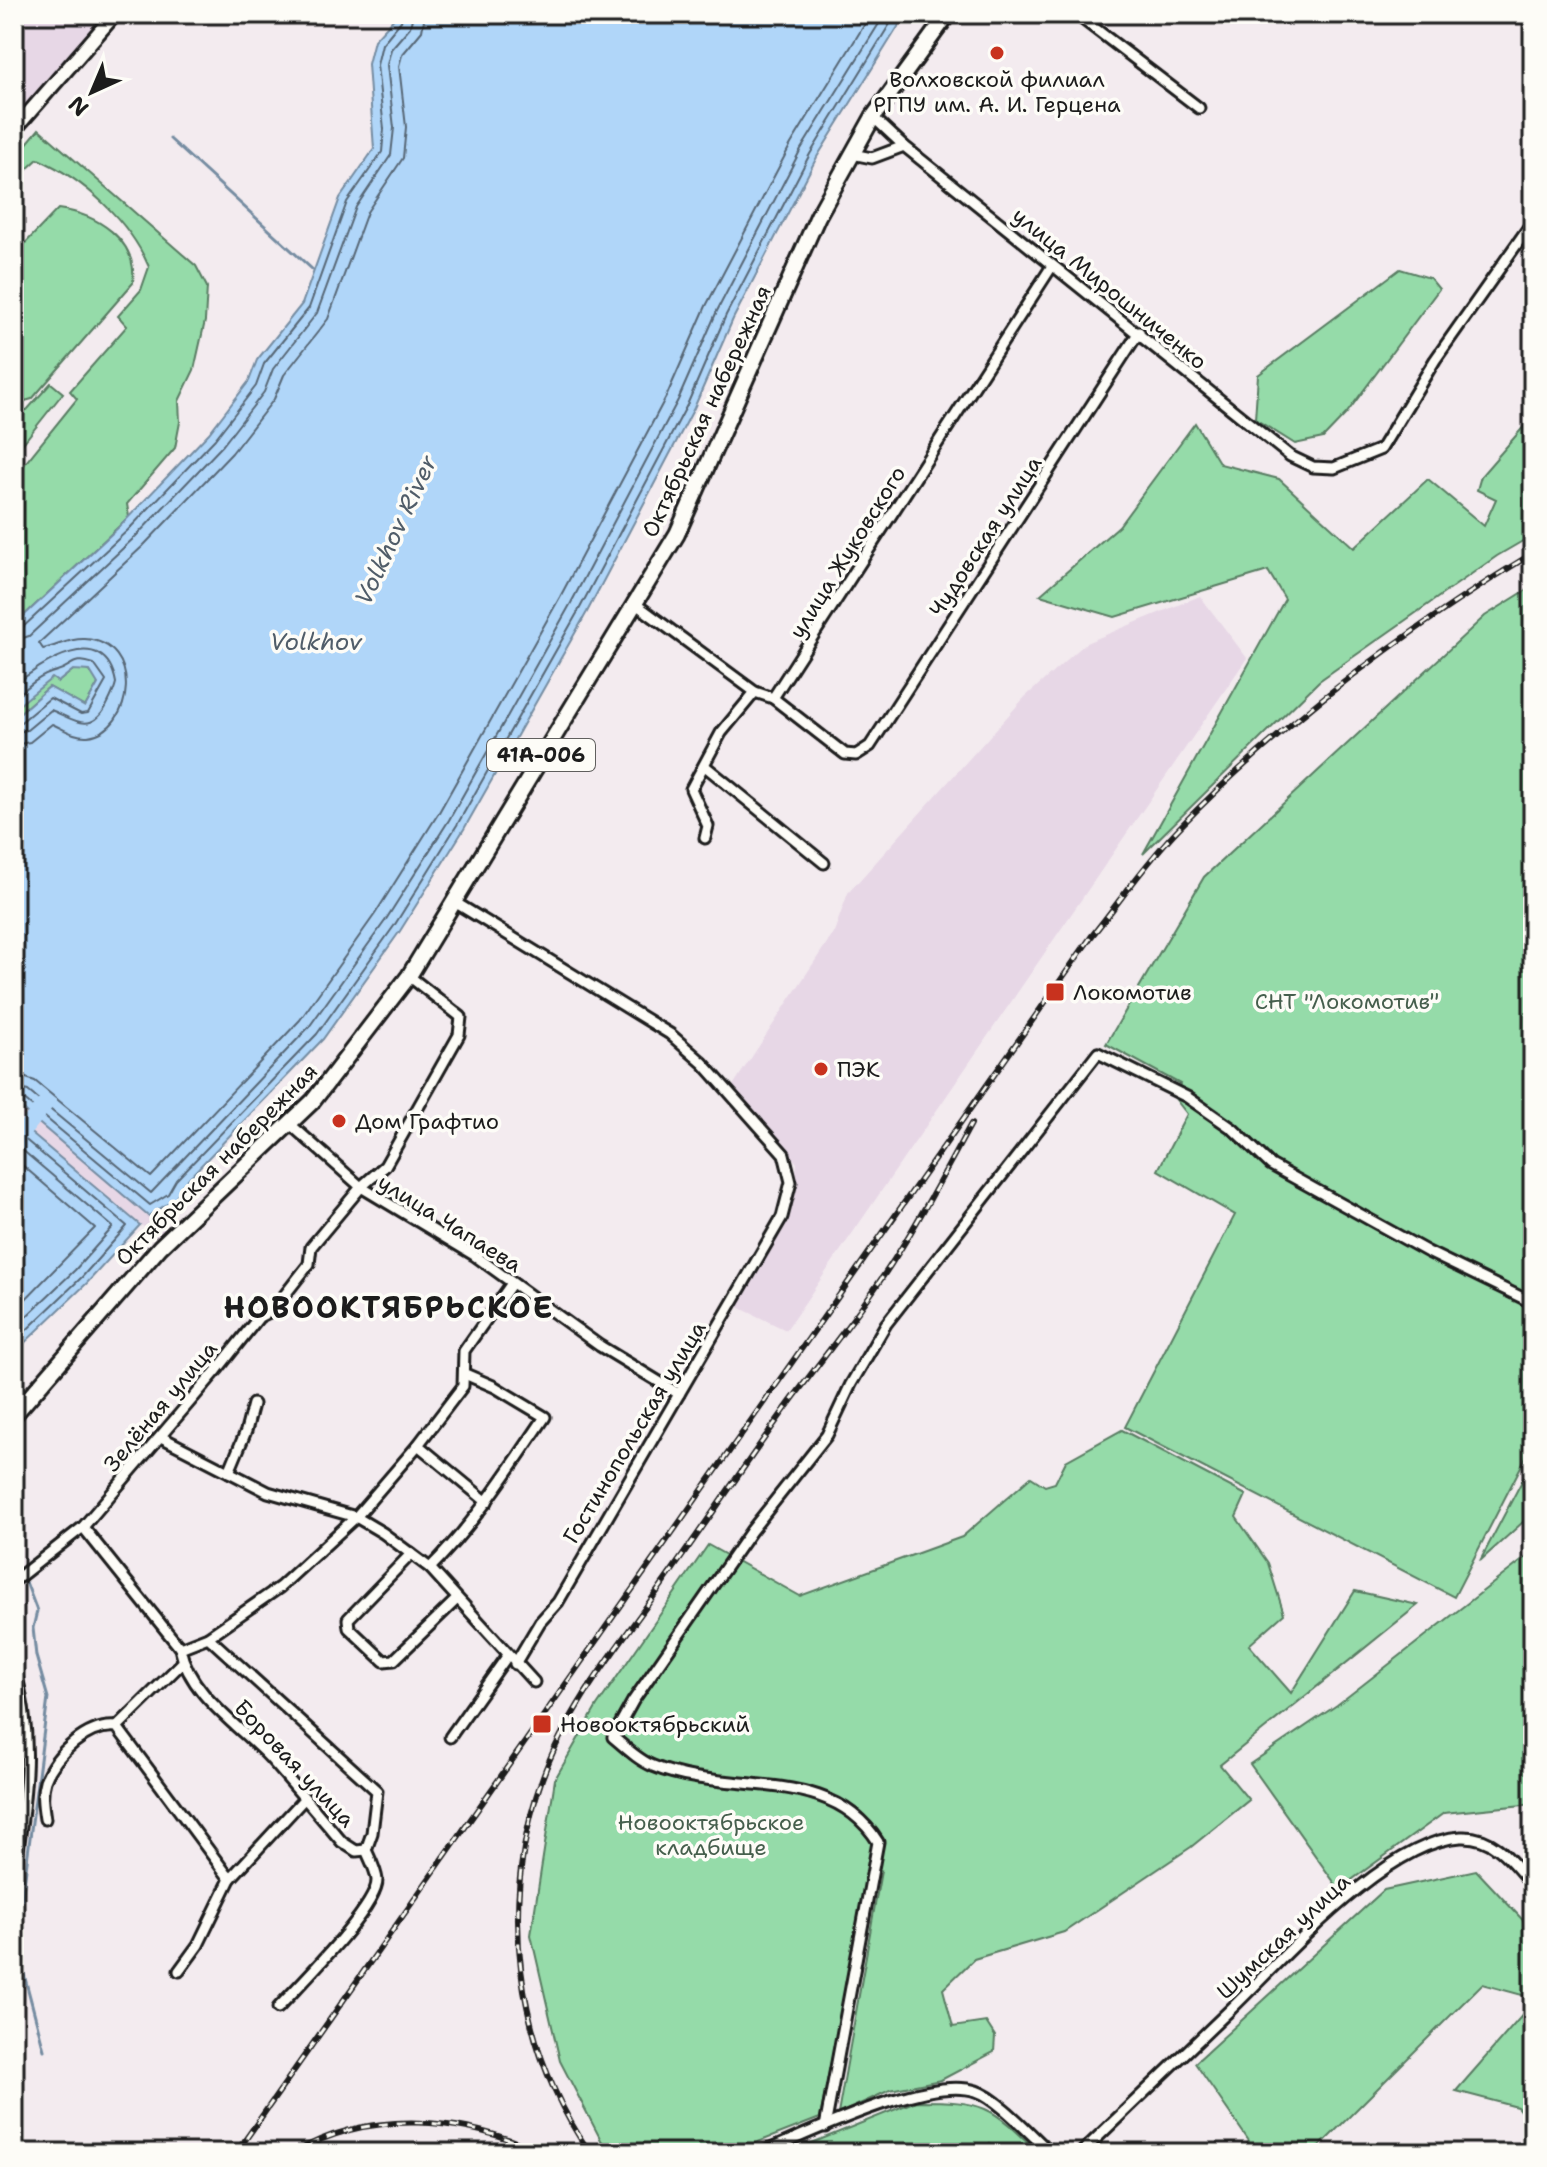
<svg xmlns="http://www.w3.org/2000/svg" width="1547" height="2167" viewBox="0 0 1547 2167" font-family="'Shantell Sans',sans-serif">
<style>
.built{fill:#e7d7e6}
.green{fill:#95dba9;stroke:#587c62;stroke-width:2}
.water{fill:#b0d6f9;stroke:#758ca1;stroke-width:2}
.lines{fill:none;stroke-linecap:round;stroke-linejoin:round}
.shore{stroke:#576674;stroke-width:2}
.stream{stroke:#758ca1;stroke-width:3}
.river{stroke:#b0d6f9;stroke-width:16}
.street-casing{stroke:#1c1c1c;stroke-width:15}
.secondary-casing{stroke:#1c1c1c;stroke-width:18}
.primary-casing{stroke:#1c1c1c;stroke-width:20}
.street{stroke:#fdfcf7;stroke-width:9}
.secondary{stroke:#fdfcf7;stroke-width:12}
.primary{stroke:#fdfcf7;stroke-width:14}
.rail-casing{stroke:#1c1c1c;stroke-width:6}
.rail{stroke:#fdfcf7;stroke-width:3;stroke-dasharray:9;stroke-linecap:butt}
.poi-dot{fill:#c8321e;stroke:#fdfcf7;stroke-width:3}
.labels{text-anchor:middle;stroke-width:7;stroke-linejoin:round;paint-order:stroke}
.shield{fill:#fdfcf7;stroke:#605f5e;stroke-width:2}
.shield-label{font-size:20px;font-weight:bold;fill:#1c1c1c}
.poi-label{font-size:22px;fill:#1c1c1c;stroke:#fdfcf7;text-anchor:start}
.street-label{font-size:22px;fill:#1c1c1c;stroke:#fdfcf7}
.park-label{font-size:22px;fill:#465f4d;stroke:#fdfcf7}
.water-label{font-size:24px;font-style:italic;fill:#505d69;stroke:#fdfcf7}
.district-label{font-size:30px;font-weight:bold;letter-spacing:2px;fill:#1c1c1c;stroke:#fdfcf7}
</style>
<rect width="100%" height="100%" fill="#f3ebef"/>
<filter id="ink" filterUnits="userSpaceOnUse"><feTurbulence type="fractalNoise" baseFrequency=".0125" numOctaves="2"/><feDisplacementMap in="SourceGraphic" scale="16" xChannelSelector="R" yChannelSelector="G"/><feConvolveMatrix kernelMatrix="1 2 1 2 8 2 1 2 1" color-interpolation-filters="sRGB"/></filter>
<g filter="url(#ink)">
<g class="built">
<path d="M 14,14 L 110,14 L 14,126 Z"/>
<path d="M 1200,596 L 1247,658 L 786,1330 L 736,1306 L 793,1202 L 797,1163 L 732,1087 L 834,932 L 848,893 L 1025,697 L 1086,643 Z"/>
<path d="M 14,1102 L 165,1230 L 158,1239 L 14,1119 Z"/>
</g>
<g class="green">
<path d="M 39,129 L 196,266 L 207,287 L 205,321 L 194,370 L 179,401 L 180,422 L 175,448 L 127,504 L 129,517 L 14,625 L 14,477 L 77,399 L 70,391 L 127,326 L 118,316 L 141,290 L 149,267 C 130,222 84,179 38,159 L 14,181 L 14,159 Z"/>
<path d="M 58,209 C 96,214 138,239 133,283 L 32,399 L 14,404 L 14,255 Z"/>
<path d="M 1400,269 L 1430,278 L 1439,289 L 1346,414 L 1323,438 L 1295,444 L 1255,419 L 1258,375 Z"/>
<path d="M 51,383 L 63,393 L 20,447 L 14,447 L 14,410 L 27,410 Z"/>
<path d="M 1533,416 L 1533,535 L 1497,556 L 1319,681 L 1143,854 L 1285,599 L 1268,571 L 1115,617 L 1040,595 L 1119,526 L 1195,423 L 1220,464 L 1279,479 L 1354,548 L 1428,479 L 1484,526 L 1496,499 L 1477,490 L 1481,476 Z"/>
<path d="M 1533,586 L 1533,1443 L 1454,1597 L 1125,1427 L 1235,1215 L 1158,1170 L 1187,1114 L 1174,1097 L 1180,1084 L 1106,1044 L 1204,877 L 1485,616 Z"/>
<path d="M 83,668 L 96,676 L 98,684 L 85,707 L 49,687 L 14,718 L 14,709 L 52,677 L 58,682 L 73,670 Z"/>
<path d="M 1122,1430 L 1246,1495 L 1236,1517 L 1268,1563 L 1284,1614 L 1249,1645 L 1291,1693 L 1355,1591 L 1418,1605 L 1220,1765 L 1249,1800 L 1191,1847 L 1064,1932 L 974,1959 L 943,1989 L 953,2027 L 986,2022 L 995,2036 L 994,2052 L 941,2080 L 890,2090 L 838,2114 L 881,1871 L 867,1879 L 820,2118 L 730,2153 L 612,2153 L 602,2142 L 560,2061 L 531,1935 L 555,1779 L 597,1706 L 708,1545 L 800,1596 L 962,1537 L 1031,1477 L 1045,1486 L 1055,1483 L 1066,1461 Z"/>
<path d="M 1533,1460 L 1533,1513 L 1480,1561 Z"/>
<path d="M 1533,1552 L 1533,1804 L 1444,1813 L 1339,1889 L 1250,1764 L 1337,1705 Z"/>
<path d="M 1476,1870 L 1533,1931 L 1533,1998 L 1482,1984 L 1313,2153 L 1242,2153 L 1249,2141 L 1195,2063 L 1384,1890 Z"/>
<path d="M 1533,2003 L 1533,2125 L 1517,2107 L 1456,2091 Z"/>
<path d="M 916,2101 C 985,2101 990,2105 1039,2153 L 1001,2153 L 990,2143 L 981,2153 L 787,2153 Z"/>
</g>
<g class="water">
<path d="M 398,14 L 906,14 L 817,157 L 733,319 L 694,408 L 587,612 L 464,829 L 400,931 L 323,1039 L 182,1185 L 175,1199 L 148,1216 L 14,1102 L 14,718 L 49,687 L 85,707 L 98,684 L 90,671 L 73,670 L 58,682 L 52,678 L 14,709 L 14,625 L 122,524 L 209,433 L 249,381 L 257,360 L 302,304 L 340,198 L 374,149 L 368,64 L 374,40 Z"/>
<path d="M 14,1119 L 140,1225 L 87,1283 L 14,1353 Z"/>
</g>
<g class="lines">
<g class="shore">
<path d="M 14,631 L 22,628 L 128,530 L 215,439 L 256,386 L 264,364 L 309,308 L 347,202 L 382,152 L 384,129 L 377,65 L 382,44 L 401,21 L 403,14"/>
<path d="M 14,641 L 29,636 L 135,537 L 223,445 L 264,392 L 273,369 L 317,313 L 356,207 L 391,155 L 394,128 L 387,65 L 391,49 L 410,27 L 413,14"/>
<path d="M 14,686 C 40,663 105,621 116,683 C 114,692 110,699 106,707 C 90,735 73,719 51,710 L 27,730 L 14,733"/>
<path d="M 14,699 C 28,686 40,675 57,671 C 73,667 72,656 94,664 L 106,681 L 88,713 L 81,714 L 50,698 L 21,722 L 14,723"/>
<path d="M 14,745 L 30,742 L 52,724 C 64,729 74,737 88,736 C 134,731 144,643 85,639 C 69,638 58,646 43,649 L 39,643 L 143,546 L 232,453 L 274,399 L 284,375 L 328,319 L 367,212 L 403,158 L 406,127 L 399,66 L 402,55 L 422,31 L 425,14"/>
<path d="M 14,1074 L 35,1081 L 151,1177 L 300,1020 L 375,914 L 438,814 L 560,597 L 667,395 L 706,306 L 791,144 L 871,14"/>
<path d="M 14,1087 L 28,1091 L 151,1193 L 309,1027 L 385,921 L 449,820 L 571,603 L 678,400 L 717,311 L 801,149 L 885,14"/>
<path d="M 14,1097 L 22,1098 L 150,1205 L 168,1194 L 176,1180 L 317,1034 L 394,926 L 457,825 L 580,608 L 687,405 L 726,315 L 810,154 L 896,14"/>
<path d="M 14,1130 L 127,1226 L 82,1277 L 14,1342"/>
<path d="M 14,1143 L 113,1227 L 75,1270 L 14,1328"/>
<path d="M 14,1158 L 95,1228 L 14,1311"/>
</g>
<g class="stream">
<path d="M 170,139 L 313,270"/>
<path d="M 14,1563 L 17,1568"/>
<path d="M 26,1582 L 37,1611 L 33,1628 L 36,1656 L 48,1698 L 19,1923 L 21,1963 L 44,2050"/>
</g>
<path class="river" d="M 14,1142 L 46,1103"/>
<defs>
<g id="street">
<path d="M 1076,14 L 1199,108"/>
<path d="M 873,117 L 904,146 L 1290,456 L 1313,467 L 1334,468 L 1381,449 L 1435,360 L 1533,221"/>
<path d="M 852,154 L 872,158 L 904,146"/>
<path d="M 633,602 L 755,692"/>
<path d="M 773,698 L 845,754 L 856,755 L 870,746 L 1139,332"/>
<path d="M 705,766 L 824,863"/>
<path d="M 705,838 L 708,826 L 691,789 L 721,733 L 755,692 L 773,698 L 1052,266"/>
<path d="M 456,903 L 670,1034 L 703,1063 L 784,1154 L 791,1182 L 782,1217 L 558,1602 L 540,1622 L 515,1664"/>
<path d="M 290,1124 L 361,1187 L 474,1255 L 600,1346 L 679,1394"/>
<path d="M 161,1437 L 268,1492 L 356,1517 L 383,1533 L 430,1568 L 534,1682"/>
<path d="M 418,1445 L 487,1502"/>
<path d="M 229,1472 L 246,1431 L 253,1404"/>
<path d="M 83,1527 L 180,1648 C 189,1694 238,1725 269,1757 C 294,1785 318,1814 342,1842 L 356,1851 L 366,1850"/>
<path d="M 411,1554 L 348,1619 L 349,1628 L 384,1661 L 394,1660 L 457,1599"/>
<path d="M 430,1568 C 475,1523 509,1470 545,1417 L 495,1387 L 465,1374"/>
<path d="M 14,1581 L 83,1527 L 217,1370 L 259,1317 L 273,1310 L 309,1264 L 311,1247 L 361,1187 L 385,1166 L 459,1035 L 461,1017 L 409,976"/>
<path d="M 208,1637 L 377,1791 L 372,1833 L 366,1850"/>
<path d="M 180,1648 L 208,1637 L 280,1587 L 356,1517 L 418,1445 L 463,1386 L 464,1351 L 512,1283"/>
<path d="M 14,1666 C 37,1744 23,1804 14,1883"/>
<path d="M 117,1727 L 183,1662"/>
<path d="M 450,1737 L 508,1655"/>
<path d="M 45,1819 C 43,1806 41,1794 45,1781 C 56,1753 88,1724 117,1727 L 230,1879"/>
<path d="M 179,1971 L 198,1945 L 230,1879 L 304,1799"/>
<path d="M 278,2008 C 298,1986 378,1907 377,1880 C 376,1870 370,1859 366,1850"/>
<path d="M 825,2127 L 878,1842 C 830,1764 727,1797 653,1766 C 638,1760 625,1747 613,1737 L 633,1701 L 751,1531 L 827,1435 L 851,1384 L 886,1324 L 1098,1053 L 1187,1097 L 1233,1129 L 1271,1165 L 1428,1252 L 1533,1303"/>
<path d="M 761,2153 C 810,2133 927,2075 976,2091 C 998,2098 1033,2137 1051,2153"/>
<path d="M 1081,2153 C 1131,2105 1181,2057 1231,2009 C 1284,1958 1386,1841 1461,1837 C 1495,1835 1513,1863 1533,1886"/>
</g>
<path id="secondary" d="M 14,130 L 115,14"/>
<path id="primary" d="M 14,1415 L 160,1247 L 313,1101 L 409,976 L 677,534 L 818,216 L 873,117 L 948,14"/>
</defs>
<use href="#street" class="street-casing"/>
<use href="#secondary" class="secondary-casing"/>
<use href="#primary" class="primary-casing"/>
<use href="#street" class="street"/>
<use href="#secondary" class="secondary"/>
<use href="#primary" class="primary"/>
<defs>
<g id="rail">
<path d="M 236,2153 L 1091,937 C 1120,901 1147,861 1179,828 C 1284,720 1405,631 1533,553"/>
<path d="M 294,2153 C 369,2109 465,2116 541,2153"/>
<path d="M 590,2153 C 515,2044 498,1904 542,1779 C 570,1701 629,1633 676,1565 C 712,1514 747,1462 783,1412 C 822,1358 865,1307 900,1250 C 925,1210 948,1166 971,1124"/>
</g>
</defs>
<use href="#rail" class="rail-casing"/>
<use href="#rail" class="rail"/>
</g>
</g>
<g class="poi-dot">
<circle cx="997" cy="53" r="8"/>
<rect x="1045" y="982" width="20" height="20" rx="4"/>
<circle cx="821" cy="1069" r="8"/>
<circle cx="339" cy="1121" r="8"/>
<rect x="532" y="1714" width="20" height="20" rx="4"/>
</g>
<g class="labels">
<rect class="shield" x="487" y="739" width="108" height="32" rx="6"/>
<g class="shield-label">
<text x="541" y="762">41А-006</text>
</g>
<g class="poi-label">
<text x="997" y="87" text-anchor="middle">Волховской филиал<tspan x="997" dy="25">РГПУ им. А. И. Герцена</tspan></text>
<text x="1073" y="1000">Локомотив</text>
<text x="837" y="1077">ПЭК</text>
<text x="355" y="1129">Дом Графтио</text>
<text x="560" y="1732">Новооктябрьский</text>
</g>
<g class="street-label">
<text transform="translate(1110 288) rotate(39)" y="8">улица Мирошниченко</text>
<text transform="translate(706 411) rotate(-65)" y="8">Октябрьская набережная</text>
<text transform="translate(985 536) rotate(-57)" y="8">Чудовская улица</text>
<text transform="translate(847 552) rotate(-58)" y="8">улица Жуковского</text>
<text transform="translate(216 1164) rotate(-45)" y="8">Октябрьская набережная</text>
<text transform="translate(450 1223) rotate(32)" y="8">улица Чапаева</text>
<text transform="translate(160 1406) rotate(-50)" y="8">Зелёная улица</text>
<text transform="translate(634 1432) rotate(-59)" y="8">Гостинопольская улица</text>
<text transform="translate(295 1763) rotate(47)" y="8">Боровая улица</text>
<text transform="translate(1283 1936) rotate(-43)" y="8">Шумская улица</text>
</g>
<g class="park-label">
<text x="1347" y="1009">СНТ "Локомотив"</text>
<text x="711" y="1830">Новооктябрьское<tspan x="711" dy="25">кладбище</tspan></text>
</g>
<g class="water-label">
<text transform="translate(396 530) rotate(-65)" y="8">Volkhov River</text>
<text x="316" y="650">Volkhov</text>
</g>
<g class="district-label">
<text x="389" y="1318">НОВООКТЯБРЬСКОЕ</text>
</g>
</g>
<rect width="1547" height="2167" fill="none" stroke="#fdfcf7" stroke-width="48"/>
<rect x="24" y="24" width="1499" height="2119" fill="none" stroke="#1c1c1c" stroke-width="3" filter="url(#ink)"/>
<g transform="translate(92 92) rotate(224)" stroke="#fdfcf7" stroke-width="6" paint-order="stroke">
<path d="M0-6L14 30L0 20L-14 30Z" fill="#1c1c1c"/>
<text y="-12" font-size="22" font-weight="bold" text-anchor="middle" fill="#1c1c1c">N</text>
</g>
</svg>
